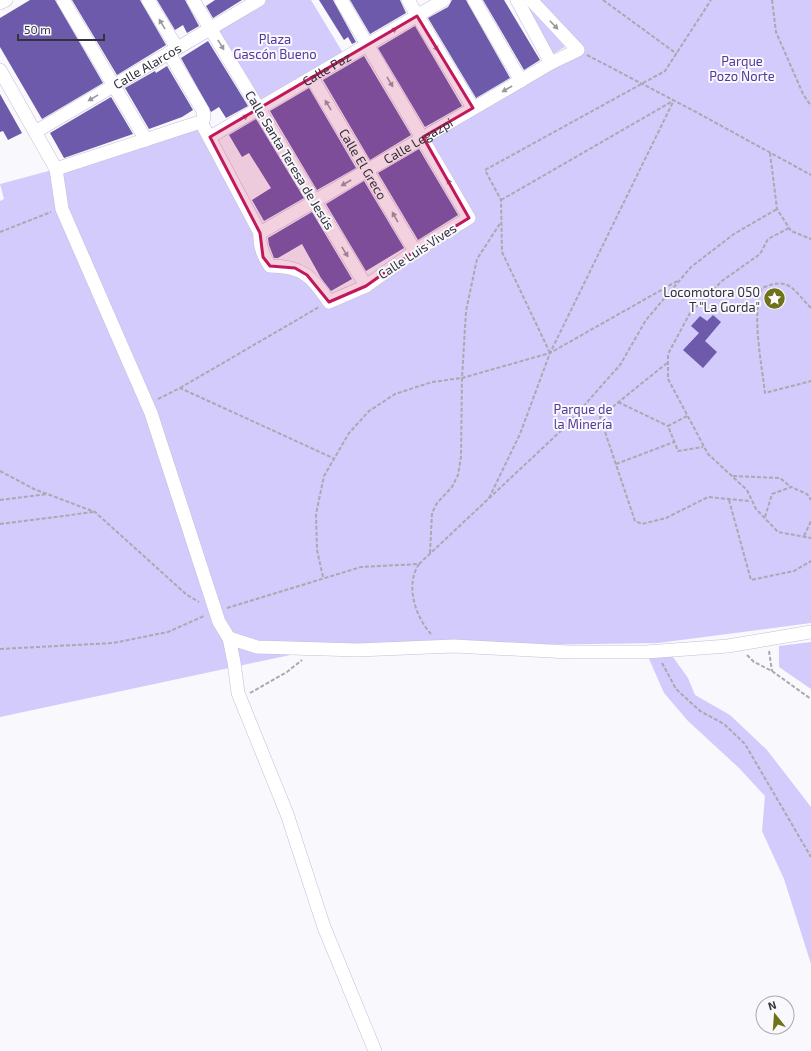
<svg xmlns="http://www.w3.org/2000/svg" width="811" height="1051" viewBox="0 0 811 1051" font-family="'Exo 2',sans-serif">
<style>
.green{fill:#d3cbfc}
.building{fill:#6d5aaa}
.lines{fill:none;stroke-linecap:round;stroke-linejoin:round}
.minor-casing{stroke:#c3bfd9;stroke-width:14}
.path{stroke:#aaa9b0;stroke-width:2;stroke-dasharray:4 2;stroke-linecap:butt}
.minor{stroke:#fff;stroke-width:13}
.oneway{fill:#99989e}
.marked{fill:#c2185b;fill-opacity:0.2;stroke:#c2185b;stroke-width:3;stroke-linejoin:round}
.labels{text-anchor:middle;stroke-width:4;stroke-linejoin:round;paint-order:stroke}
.park-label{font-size:13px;fill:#55389b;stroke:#f8f8fd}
.street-label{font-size:13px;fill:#33313c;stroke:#f8f8fd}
.poi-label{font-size:13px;fill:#33313c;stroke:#f8f8fd;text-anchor:end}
</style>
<rect width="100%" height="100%" fill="#f8f8fd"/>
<g class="green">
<path d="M 259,0 L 311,0 L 346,58 L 259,108 L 210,29 Z"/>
<path d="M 519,0 L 525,0 L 565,47 L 553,54 Z"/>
<path d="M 530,0 L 811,0 L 811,623 L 658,643 L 323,648 L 0,717 L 0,201 L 4,199 L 0,184 L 56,169 L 197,123 L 259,242 L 259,261 L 270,266 L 295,268 L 329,302 L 469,218 L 423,137 L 577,50 Z"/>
<path d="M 811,642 L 811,689 L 779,667 L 779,646 Z"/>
<path d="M 668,650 L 688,678 L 695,695 L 730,715 L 767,750 L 811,807 L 811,964 L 784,879 L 762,831 L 765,796 L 739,768 L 688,721 L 664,693 L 646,652 Z"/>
</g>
<g class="building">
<path d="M 30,0 L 55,0 L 103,83 L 42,119 L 0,47 L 0,18 Z"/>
<path d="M 72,0 L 140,0 L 166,45 L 117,75 Z"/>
<path d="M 157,0 L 185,0 L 199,26 L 187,33 L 183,25 L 175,30 Z"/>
<path d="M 215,0 L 242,0 L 213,18 L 206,6 Z"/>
<path d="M 319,0 L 333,0 L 356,42 L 352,44 L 348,37 L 344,40 Z"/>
<path d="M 350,0 L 400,0 L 406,13 L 370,34 Z"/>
<path d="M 452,0 L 466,0 L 510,78 L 476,98 L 428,18 L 448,7 Z"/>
<path d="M 483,0 L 504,0 L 540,60 L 524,70 Z"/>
<path d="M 415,26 L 462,106 L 425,127 L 378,48 Z"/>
<path d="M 208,41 L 248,106 L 226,118 L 219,107 L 211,112 L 181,58 Z"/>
<path d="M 364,56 L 411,135 L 370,160 L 323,80 Z"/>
<path d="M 167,66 L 193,110 L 182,117 L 149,129 L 125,88 L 155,71 L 156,73 Z"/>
<path d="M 309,88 L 356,168 L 317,190 L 270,111 Z"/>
<path d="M 0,94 L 22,133 L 8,140 L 3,131 L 0,132 Z"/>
<path d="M 111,97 L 133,134 L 64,158 L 50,133 Z"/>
<path d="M 256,119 L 304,198 L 264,221 L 252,200 L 271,188 L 249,153 L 242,157 L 229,135 Z"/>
<path d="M 419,149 L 458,215 L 418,240 L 378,173 Z"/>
<path d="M 364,181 L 404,248 L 366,271 L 326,204 Z"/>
<path d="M 312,212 L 352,279 L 331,291 L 321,278 L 302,244 L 278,258 L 274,258 L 269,245 L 268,238 Z"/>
<path d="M 713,315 L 721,322 L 705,341 L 717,352 L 703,368 L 683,350 L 699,333 L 691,326 L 700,316 L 707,321 Z"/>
</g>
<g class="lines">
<defs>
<g id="minor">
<path d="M 63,0 L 146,140"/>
<path d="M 148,0 L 177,48"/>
<path d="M 341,0 L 469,218 L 415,251 L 366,286"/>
<path d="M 408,0 L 473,108"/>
<path d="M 474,0 L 521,81"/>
<path d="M 517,0 L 551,63"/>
<path d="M 0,3 L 6,0"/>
<path d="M 169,53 L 203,111 L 204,117 L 202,124"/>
<path d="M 0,70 L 56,169 L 62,209 L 151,413 L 219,622 L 229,638 L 234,662 L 238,693 L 287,814 L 324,927 L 375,1051"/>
<path id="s1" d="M 312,78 L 415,251"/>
<path id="s2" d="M 35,132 L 259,0"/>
<path id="s3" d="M 210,137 L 444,0"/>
<path d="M 56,169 L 197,123 L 202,124 L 260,233 C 259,246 263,256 270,266 C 302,266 312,276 329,302 L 366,286 L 193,0"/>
<path id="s4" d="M 260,233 L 551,63 L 578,50 L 531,0"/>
<path d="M 229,638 L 257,647 L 358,650 L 454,646 L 569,652 L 646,652 L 728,646 L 811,632"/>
</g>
</defs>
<use href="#minor" class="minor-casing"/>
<g class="path">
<path d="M 603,0 L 677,54"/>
<path d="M 772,0 L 776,32 L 803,94 L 811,106"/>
<path d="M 587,55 L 696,112 L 811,175"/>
<path d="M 770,153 L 777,209 L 791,231 L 811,239"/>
<path d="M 501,200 L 673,101"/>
<path d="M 789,228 L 768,239 L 760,254 L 722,281 L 690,313 L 668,354 L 668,379 L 708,454 L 747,490 L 756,509 L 778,532 L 811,538"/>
<path d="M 0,232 L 51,212"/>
<path d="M 811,308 C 793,290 790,276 762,288 C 751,312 762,366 765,393 L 811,381"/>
<path d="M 550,353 L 502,252 L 501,200 L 485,170 L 665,71 L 711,0"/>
<path d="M 667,363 L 600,417 L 635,521 L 642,524 L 666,518 L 708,497 L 749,501"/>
<path d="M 180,388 L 319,307"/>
<path d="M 158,399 L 180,388 L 333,458"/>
<path d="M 618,402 L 668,426"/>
<path d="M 687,416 L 668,426 L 678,451 L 703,447"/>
<path d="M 616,464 L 674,442"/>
<path d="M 0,471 L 34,489 L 95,512 L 187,595 L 199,602"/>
<path d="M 733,476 L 780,478 L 791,487"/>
<path d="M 489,498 L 520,434 L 550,353 L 674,100"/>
<path d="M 0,500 L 47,494"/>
<path d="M 729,500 L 751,580 L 794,571 L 811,561"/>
<path d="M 765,517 L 772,494 L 791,487 L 807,494 L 811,500"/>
<path d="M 0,524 L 94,512"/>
<path d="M 804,536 L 811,521"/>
<path d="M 430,553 L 432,513 L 437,503 L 452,487 L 458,475 L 461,457 L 462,378 L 466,311 L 477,259 L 501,222"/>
<path d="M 419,564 C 405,585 415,616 431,634"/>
<path d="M 323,577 L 317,550 L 316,514 L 324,476 L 349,433 L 369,411 L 395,394 L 432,382 L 462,378 L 550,353 L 679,280"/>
<path d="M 227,608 L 361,567 L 419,564 L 565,427 L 620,365 L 646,320 L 691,267 L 734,234 L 777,209"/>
<path d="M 0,649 L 113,643 L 168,632 L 204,616"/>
<path d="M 769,651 L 772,671"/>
<path d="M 747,655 L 754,662 L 772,671 L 811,699"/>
<path d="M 662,663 L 676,689 L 700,711 L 724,724 L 745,744 L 811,857"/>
<path d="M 250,693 L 287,672 L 302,660"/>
</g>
<use href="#minor" class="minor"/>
</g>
<defs><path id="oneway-solid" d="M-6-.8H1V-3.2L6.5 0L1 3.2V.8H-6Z"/></defs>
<g class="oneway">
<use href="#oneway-solid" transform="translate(162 24) rotate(-121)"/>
<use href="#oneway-solid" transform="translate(554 25) rotate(46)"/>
<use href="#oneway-solid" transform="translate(392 31) rotate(-30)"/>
<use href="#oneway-solid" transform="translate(221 45) rotate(59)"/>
<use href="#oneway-solid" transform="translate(435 46) rotate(59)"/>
<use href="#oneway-solid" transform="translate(390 82) rotate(59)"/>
<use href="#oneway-solid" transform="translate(507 89) rotate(150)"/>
<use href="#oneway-solid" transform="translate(93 98) rotate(149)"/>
<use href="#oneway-solid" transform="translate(328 105) rotate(-121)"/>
<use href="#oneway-solid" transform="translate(243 118) rotate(-30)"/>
<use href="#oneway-solid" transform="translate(346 183) rotate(150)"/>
<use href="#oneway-solid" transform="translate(450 184) rotate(-120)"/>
<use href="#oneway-solid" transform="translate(395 217) rotate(-120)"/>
<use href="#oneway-solid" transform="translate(345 252) rotate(58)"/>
</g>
<path class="marked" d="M 417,16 L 473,108 L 423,137 L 469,218 L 415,251 L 366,286 L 329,302 L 307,275 L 295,268 L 270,266 L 263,257 L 260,233 L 210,137 Z"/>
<defs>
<symbol id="sight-disc" viewBox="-11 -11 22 22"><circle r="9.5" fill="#6e7219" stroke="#f8f8fd"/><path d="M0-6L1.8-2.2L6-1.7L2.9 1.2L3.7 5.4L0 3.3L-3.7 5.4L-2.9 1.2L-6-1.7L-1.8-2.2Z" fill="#fff"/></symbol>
</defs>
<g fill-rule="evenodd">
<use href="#sight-disc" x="762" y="286" width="25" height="25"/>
</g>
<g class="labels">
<g class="park-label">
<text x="275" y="44">Plaza<tspan x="275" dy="15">Gascón Bueno</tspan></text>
<text x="742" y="66">Parque<tspan x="742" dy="15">Pozo Norte</tspan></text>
<text x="583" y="414">Parque de<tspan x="583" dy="15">la Minería</tspan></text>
</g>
<g class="street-label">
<text dy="5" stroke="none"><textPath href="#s2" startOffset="130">Calle Alarcos</textPath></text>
<text dy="5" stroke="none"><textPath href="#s3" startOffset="135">Calle Paz</textPath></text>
<text dy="5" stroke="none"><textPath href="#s4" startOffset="183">Calle Legazpi</textPath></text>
<text transform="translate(290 160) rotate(59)" y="5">Calle Santa Teresa de Jesús</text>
<text dy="5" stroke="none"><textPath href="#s1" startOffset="100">Calle El Greco</textPath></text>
<text transform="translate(417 251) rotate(-33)" y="5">Calle Luis Vives</text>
</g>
<g class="poi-label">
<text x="760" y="297">Locomotora 050<tspan x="760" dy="15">T "La Gorda"</tspan></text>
</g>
</g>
<g transform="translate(775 1015) rotate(343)"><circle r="19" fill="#f8f8fd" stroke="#a9a8b0"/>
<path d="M0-3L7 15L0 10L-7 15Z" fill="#6e7219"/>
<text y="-6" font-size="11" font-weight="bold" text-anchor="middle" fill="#33313c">N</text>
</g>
<path d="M18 34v6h86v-6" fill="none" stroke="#33313c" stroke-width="2"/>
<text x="24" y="34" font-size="12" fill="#33313c" stroke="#f8f8fd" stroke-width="3" paint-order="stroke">50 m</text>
</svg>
